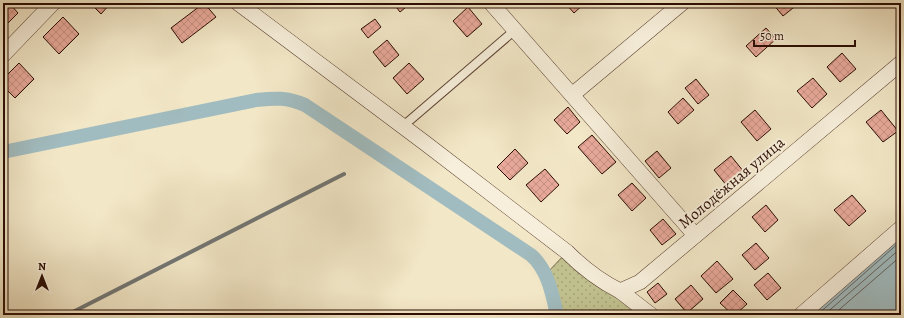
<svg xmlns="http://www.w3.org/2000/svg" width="904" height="318" viewBox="0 0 904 318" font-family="Alegreya,serif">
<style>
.grass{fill:url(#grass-dots);stroke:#76684a}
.water{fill:#a1bcc0;stroke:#727674}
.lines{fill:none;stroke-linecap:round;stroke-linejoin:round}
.shore{stroke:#666461;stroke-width:1}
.stream{stroke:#727674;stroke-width:4}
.canal{stroke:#a1bcc0;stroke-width:14}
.building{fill:url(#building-cross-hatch);stroke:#2b0c02}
.lane-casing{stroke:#5d4333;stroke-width:10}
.street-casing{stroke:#5d4333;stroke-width:16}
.lane{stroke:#f7efdb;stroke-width:8}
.street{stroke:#f7efdb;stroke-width:15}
.labels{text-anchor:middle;stroke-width:4;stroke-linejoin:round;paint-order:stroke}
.street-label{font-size:16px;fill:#2b0c02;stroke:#f7efdb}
</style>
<defs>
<pattern id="grass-dots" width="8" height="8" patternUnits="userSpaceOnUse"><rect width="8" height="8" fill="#c2c391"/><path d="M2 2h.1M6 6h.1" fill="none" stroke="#a7a67b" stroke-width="1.8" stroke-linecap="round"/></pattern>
<pattern id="building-cross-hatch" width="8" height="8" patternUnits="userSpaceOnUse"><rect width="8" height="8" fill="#e8a99a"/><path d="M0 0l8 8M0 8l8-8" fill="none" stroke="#c79083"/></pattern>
</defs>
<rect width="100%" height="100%" fill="#f2e7c7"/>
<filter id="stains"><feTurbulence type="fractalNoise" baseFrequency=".005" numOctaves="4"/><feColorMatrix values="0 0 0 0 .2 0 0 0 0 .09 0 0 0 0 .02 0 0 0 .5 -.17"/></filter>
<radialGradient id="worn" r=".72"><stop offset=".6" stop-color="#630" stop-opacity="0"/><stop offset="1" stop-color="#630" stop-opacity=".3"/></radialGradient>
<path class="grass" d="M 567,252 L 651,315 L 557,315 L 546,274 Z"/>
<path class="water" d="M 901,236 L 901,315 L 811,315 Z"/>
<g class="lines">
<g class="shore">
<path d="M 817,315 L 901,241"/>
<path d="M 824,315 L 901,248"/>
<path d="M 833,315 L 901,256"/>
</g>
<path class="stream" d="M 67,315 L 344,174"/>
<path class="canal" d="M 3,152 L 256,100 C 275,98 287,97 305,105 L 531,255 C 548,270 552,293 557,315"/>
</g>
<g class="building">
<path d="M 9,3 L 18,13 L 3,28 L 3,9 Z"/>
<path d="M 90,3 L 111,3 L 101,14 Z"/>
<path d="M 204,3 L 216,17 L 182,43 L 171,28 Z"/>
<path d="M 393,3 L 411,3 L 400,12 Z"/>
<path d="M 565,3 L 585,3 L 574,13 Z"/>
<path d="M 772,3 L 797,3 L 798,4 L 783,16 Z"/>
<path d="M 468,7 L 482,24 L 467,37 L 453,21 Z"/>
<path d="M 63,17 L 79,34 L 59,54 L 43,37 Z"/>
<path d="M 375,19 L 381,27 L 368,38 L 361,29 Z"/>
<path d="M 766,28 L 776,39 L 756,57 L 746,46 Z"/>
<path d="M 387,40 L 399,55 L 385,67 L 373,52 Z"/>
<path d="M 842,53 L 856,69 L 840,82 L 827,67 Z"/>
<path d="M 19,63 L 34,79 L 15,98 L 3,86 L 3,79 Z"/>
<path d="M 409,63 L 424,79 L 407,94 L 393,78 Z"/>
<path d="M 813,78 L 827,94 L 812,108 L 797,91 Z"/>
<path d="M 696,79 L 709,95 L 698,104 L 685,88 Z"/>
<path d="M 683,98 L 694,110 L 678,124 L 668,112 Z"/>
<path d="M 568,107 L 580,122 L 567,134 L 554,120 Z"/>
<path d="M 755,110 L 771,129 L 757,141 L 741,122 Z"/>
<path d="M 881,110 L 898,131 L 883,142 L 866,122 Z"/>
<path d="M 592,135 L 616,162 L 602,174 L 578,147 Z"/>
<path d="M 515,149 L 528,163 L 510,180 L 497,167 Z"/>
<path d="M 657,151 L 671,168 L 659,178 L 645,161 Z"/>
<path d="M 731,156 L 744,172 L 727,186 L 714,170 Z"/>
<path d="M 545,169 L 559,185 L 541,202 L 526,185 Z"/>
<path d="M 632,183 L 646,198 L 632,211 L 618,195 Z"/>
<path d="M 852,195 L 866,211 L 849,226 L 834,210 Z"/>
<path d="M 766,205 L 778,220 L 765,232 L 752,217 Z"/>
<path d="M 663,219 L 676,234 L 662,245 L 650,230 Z"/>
<path d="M 756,243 L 769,258 L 755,270 L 742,255 Z"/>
<path d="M 717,261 L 733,279 L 716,293 L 701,276 Z"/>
<path d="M 768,273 L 781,288 L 767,300 L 754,285 Z"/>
<path d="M 658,283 L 667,294 L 655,303 L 647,292 Z"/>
<path d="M 691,285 L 703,299 L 687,313 L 675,299 Z"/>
<path d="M 733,290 L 747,304 L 735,315 L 733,315 L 720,303 Z"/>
</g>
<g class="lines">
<defs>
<path id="lane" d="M 402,127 L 515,30"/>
<g id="street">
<path d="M 238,3 L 425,143 L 567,252 C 582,267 600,281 620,291 L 640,282 L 901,63"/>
<path d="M 491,3 L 695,235"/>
<path d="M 3,55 L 53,3"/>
<path d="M 572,95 L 682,3"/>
<path d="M 620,291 L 651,315"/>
<path d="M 801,315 L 901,228"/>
</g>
</defs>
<use href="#lane" class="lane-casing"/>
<use href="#street" class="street-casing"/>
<use href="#lane" class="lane"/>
<use href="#street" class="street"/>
</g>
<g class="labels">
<g class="street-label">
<text transform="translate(731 182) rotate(-40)" y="6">Молодёжная улица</text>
</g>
</g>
<rect width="904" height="318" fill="none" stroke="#f2e7c7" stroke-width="16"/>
<rect x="4" y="4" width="896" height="310" fill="none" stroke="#2b0c02" stroke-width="2"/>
<rect x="8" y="8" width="888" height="302" fill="none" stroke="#2b0c02"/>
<g transform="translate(42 276)" stroke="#f7efdb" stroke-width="3" paint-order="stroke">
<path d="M0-3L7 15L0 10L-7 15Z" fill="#2b0c02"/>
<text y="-6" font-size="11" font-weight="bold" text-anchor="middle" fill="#2b0c02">N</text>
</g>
<path d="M754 40v6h101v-6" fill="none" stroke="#2b0c02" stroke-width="2"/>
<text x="760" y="40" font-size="12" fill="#2b0c02" stroke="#f7efdb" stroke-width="3" paint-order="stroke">50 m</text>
<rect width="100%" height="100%" filter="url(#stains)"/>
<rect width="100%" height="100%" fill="url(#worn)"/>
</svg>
